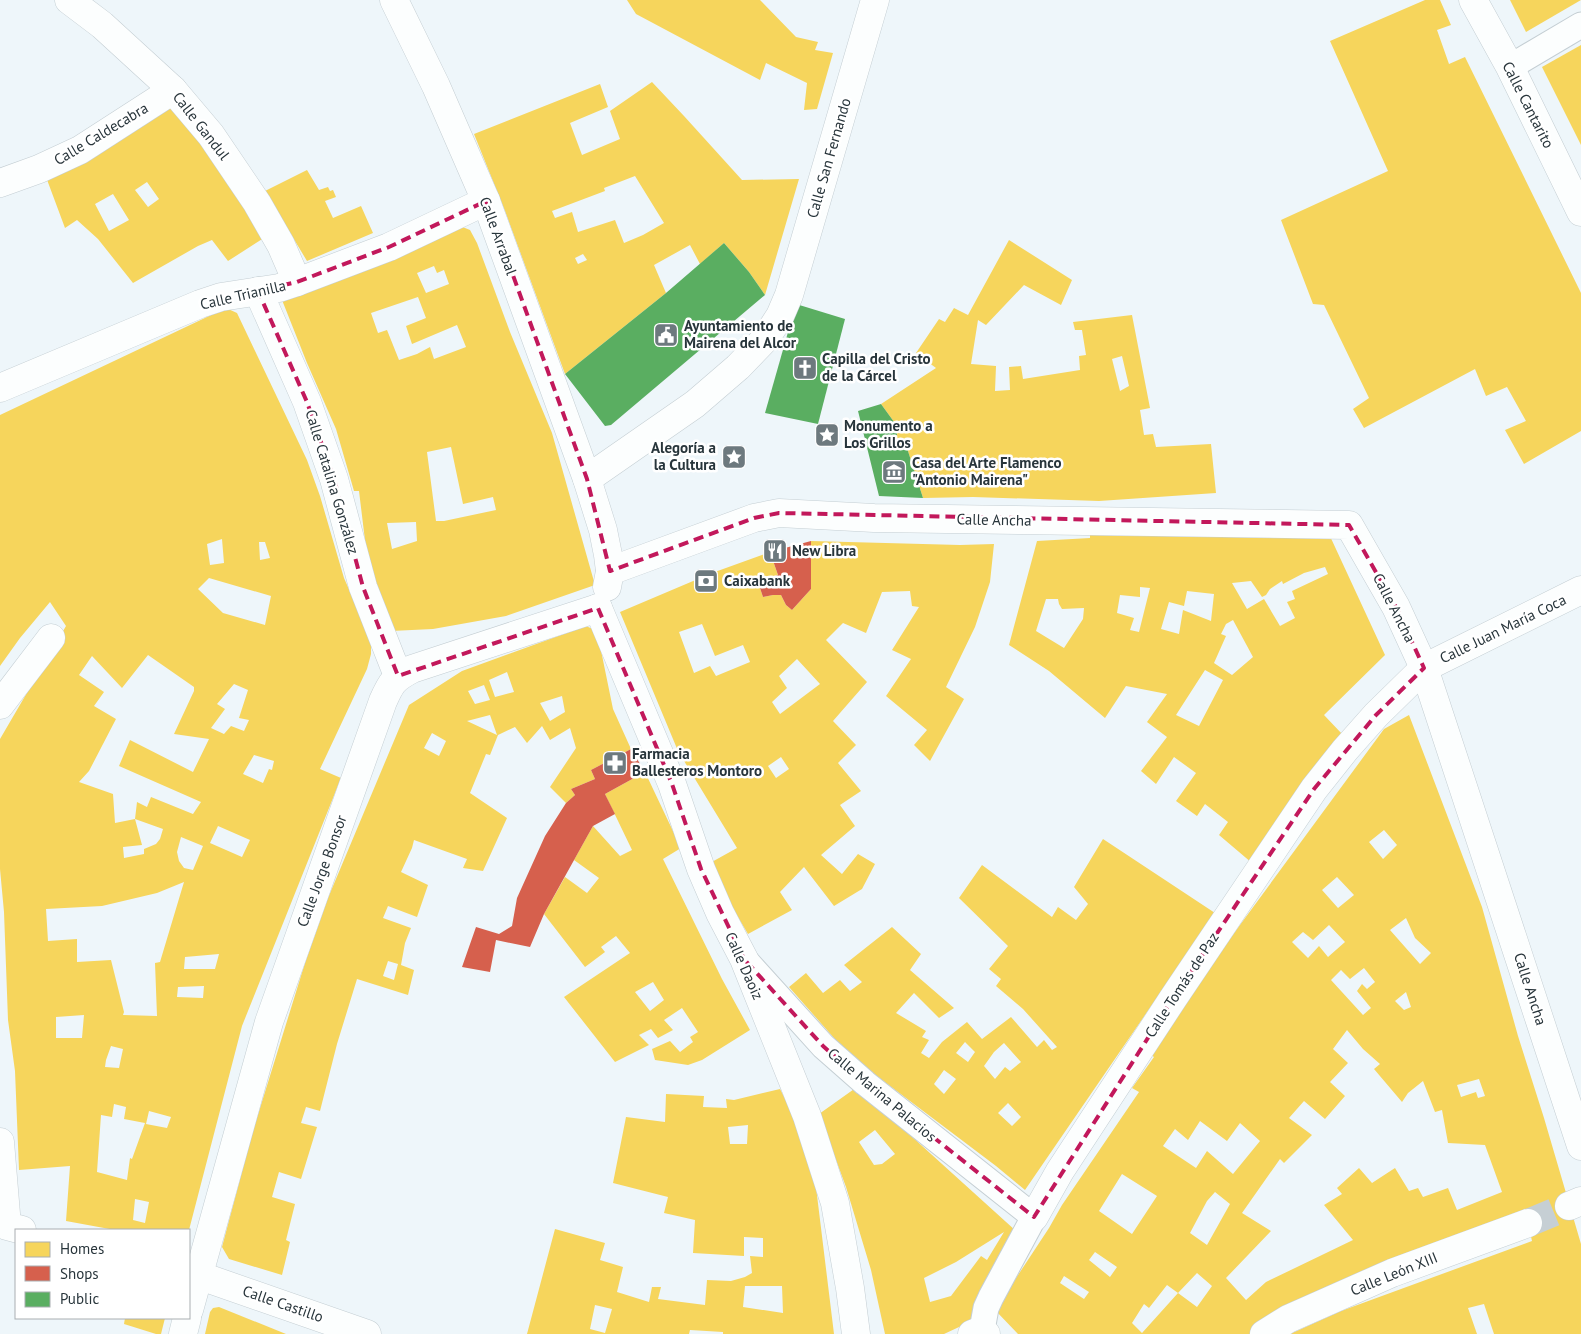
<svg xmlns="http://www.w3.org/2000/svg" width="1581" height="1334" viewBox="0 0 1581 1334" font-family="'PT Sans',sans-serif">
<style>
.homes{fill:#f6d55c;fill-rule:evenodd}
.shops{fill:#d6604d}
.public{fill:#5aae61}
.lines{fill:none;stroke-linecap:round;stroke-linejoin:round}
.minor-tunnel{stroke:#c6cfd4;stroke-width:28;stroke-dasharray:28 14;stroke-linecap:butt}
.pedestrian-casing{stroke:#c4ced3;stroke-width:27}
.minor-casing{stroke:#c4ced3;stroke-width:29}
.pedestrian{stroke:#fcfefe;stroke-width:25}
.minor{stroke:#fcfefe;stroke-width:28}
.marked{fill:none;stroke:#c2185b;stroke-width:4;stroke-dasharray:10 6;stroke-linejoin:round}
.labels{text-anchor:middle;stroke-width:5;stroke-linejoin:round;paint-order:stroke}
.street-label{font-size:15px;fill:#28353b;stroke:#fff}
.poi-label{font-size:15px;font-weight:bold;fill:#28353b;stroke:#fff;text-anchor:start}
</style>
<rect width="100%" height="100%" fill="#eef6fa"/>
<g class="homes">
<path d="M 627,0 L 760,0 L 796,37 L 818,42 L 815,50 L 833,53 L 817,109 L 804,110 L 807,83 L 766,63 L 760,80 L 636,14 Z"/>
<path d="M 1425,0 L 1440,0 L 1451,25 L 1437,30 L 1449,64 L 1465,57 L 1581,293 L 1581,431 L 1524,464 L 1505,430 L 1526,421 L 1507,387 L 1486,396 L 1475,369 L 1364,428 L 1353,409 L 1369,398 L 1324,305 L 1313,304 L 1281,220 L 1388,171 L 1330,41 Z"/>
<path d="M 1510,0 L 1581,0 L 1526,32 Z"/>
<path d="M 1581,45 L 1581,145 L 1542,67 Z"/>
<path d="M 652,82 L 684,116 L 742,180 L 799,179 L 765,295 L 749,272 L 724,243 L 700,264 L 690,245 L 654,265 L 666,293 L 565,374 L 505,211 L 474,134 L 600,84 L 608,107 L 570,123 L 582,155 L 620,139 L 610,111 ZM 635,176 L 664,223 L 643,235 L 624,243 L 615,220 L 578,232 L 572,212 L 555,218 L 552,211 L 605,191 L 604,188 ZM 583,254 L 587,260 L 578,264 L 575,258 Z"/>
<path d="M 166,100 L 194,132 L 267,236 L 228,261 L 212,240 L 198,246 L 133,283 L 98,239 L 77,220 L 65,228 L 46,177 ZM 147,182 L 159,199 L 148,207 L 135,190 ZM 113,194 L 129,220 L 109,231 L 95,204 Z"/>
<path d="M 307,170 L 319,190 L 328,187 L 330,191 L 333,190 L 336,197 L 325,201 L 333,218 L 361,206 L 373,233 L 307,261 L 265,191 Z"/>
<path d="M 460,226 L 470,230 L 477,243 L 510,332 L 552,433 L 595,585 L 506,616 L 433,629 L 391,631 L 368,565 L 359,491 L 354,491 L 336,429 L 307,363 L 282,300 ZM 434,266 L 437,273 L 444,270 L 449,284 L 426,293 L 417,273 ZM 418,297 L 426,318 L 406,326 L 412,344 L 457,325 L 466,347 L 434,359 L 430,347 L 417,354 L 399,360 L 387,330 L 378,333 L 371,313 ZM 451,447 L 463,504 L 493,497 L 496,510 L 444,521 L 436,521 L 427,452 ZM 416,522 L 417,541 L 392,549 L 387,523 Z"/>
<path d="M 1009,240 L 1072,280 L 1061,305 L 1024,285 L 986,325 L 978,320 L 971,364 L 996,366 L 995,391 L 1010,390 L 1009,367 L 1021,366 L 1023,379 L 1080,370 L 1079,356 L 1086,355 L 1082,330 L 1075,330 L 1073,322 L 1132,315 L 1150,408 L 1140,410 L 1144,435 L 1153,434 L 1156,447 L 1211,444 L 1216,493 L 1099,501 L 973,497 L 923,498 L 907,448 L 897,447 L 897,426 L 881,404 L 936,368 L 916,353 L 939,319 L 945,322 L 954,308 L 968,315 ZM 1122,356 L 1129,386 L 1120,391 L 1112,359 Z"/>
<path d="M 226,308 L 237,313 L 307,460 L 320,496 L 344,578 L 371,640 L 371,654 L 367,669 L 320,769 L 341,778 L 242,1026 L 189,1230 L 115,1230 L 66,1221 L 70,1166 L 19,1170 L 15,1071 L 8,1020 L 4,912 L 0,869 L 0,739 L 66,626 L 50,602 L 20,638 L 0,666 L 0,415 ZM 222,539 L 224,563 L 210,565 L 207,544 ZM 259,542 L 265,542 L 270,558 L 260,560 ZM 209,578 L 271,596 L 265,625 L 223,613 L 198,589 ZM 148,655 L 194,687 L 194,691 L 174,734 L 209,739 L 193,772 L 130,740 L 119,766 L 201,802 L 193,814 L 151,797 L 147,807 L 137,802 L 135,819 L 115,823 L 113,794 L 79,782 L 89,771 L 116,719 L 94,706 L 104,692 L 79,675 L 92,656 L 122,688 ZM 234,684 L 248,690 L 239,718 L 249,720 L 244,731 L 231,726 L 224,734 L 211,728 L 225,709 L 217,704 ZM 254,755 L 274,761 L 272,770 L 269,769 L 263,783 L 243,774 ZM 135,819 L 163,829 L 160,839 L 156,844 L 144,849 L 144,854 L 124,858 L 123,847 L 142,845 ZM 218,826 L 250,840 L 242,857 L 210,843 ZM 181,837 L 203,846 L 193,870 L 184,868 L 179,861 L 177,852 ZM 184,882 L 160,962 L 155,963 L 157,1016 L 123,1015 L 124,1012 L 111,960 L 77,962 L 77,939 L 48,941 L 46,909 L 102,906 L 157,893 ZM 219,954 L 215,969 L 184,969 L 185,957 ZM 204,986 L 203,998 L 177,997 L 178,987 ZM 84,1015 L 82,1038 L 56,1038 L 56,1017 ZM 111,1046 L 123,1049 L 119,1068 L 105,1067 L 106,1060 ZM 114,1104 L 126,1107 L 124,1119 L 145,1123 L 132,1159 L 130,1158 L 127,1180 L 97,1172 L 101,1115 L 112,1117 ZM 149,1111 L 171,1117 L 167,1128 L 146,1124 ZM 135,1199 L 149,1202 L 145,1223 L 133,1220 Z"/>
<path d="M 1090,532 L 1329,534 L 1385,655 L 1324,715 L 1343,735 L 1252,863 L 1219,835 L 1228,822 L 1205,804 L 1197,816 L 1176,801 L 1196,773 L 1174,757 L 1156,784 L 1141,771 L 1167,737 L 1147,722 L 1167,694 L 1126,686 L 1105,718 L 1049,671 L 1009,645 L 1037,541 L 1090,538 ZM 1325,567 L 1328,574 L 1292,591 L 1295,599 L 1287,602 L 1295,618 L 1280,626 L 1264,599 L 1247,609 L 1232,583 L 1251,581 L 1262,597 L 1266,595 L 1270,589 L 1282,581 L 1283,584 L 1304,573 ZM 1140,587 L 1150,588 L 1139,632 L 1130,630 L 1134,618 L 1117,613 L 1120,595 L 1140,597 ZM 1187,591 L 1214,594 L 1211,621 L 1183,610 L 1179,634 L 1161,629 L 1169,602 L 1184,606 ZM 1046,599 L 1058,599 L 1059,604 L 1062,609 L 1084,608 L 1083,619 L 1064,648 L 1036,631 ZM 1233,620 L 1253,657 L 1232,675 L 1214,663 L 1226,636 L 1221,634 L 1226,624 ZM 1205,670 L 1223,680 L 1199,726 L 1176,715 Z"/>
<path d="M 811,541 L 960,545 L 994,544 L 990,582 L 975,627 L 946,687 L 964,699 L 930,761 L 914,745 L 927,730 L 886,696 L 911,659 L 892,650 L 919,607 L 912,606 L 910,591 L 882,592 L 866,633 L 843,623 L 826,640 L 867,682 L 833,721 L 856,745 L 838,763 L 861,791 L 840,805 L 855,826 L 821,855 L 842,874 L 858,854 L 875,864 L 862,889 L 834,906 L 804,867 L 780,892 L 792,910 L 748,934 L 729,902 L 710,863 L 737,848 L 678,751 L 620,612 L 712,573 L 770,552 L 778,575 L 758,582 L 763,597 L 773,595 L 781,595 L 786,605 L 792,610 L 811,589 ZM 702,624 L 715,656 L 743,645 L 750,662 L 716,676 L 710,666 L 694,673 L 679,632 ZM 797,659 L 820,684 L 780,714 L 772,702 L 787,688 L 779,676 ZM 781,757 L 789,769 L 776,778 L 768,766 Z"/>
<path d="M 586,626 L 597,631 L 613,709 L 631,749 L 591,770 L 595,779 L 571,789 L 575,795 L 566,803 L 550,787 L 576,748 L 570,728 L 550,740 L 542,726 L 527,743 L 515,727 L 498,735 L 490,755 L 486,754 L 470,793 L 507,818 L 483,871 L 463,868 L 467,859 L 414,840 L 412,848 L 401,872 L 428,885 L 417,917 L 388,906 L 383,918 L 411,928 L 405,943 L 401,965 L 414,970 L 408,995 L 357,979 L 337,1044 L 320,1111 L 306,1107 L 301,1123 L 317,1127 L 301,1179 L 279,1172 L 272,1197 L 295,1204 L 286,1240 L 290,1242 L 282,1275 L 229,1259 L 222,1247 L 252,1134 L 305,963 L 328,898 L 409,705 L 462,671 ZM 507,672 L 514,692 L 495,697 L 489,680 ZM 484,685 L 490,700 L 475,704 L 468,691 ZM 562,696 L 565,712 L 550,721 L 540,703 ZM 490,715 L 497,735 L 467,721 ZM 432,733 L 446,741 L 439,756 L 424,748 ZM 388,961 L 398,964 L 394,980 L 383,976 Z"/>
<path d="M 1409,715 L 1482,907 L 1518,1036 L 1544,1118 L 1581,1244 L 1581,1334 L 1494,1334 L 1484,1304 L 1468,1308 L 1477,1334 L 1290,1334 L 1341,1311 L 1532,1241 L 1528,1223 L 1251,1334 L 1018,1334 L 995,1310 L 1049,1228 L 1062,1205 L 1139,1092 L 1132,1088 L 1154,1057 L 1150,1054 L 1237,929 L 1384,729 ZM 1384,830 L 1397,845 L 1383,859 L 1369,842 ZM 1337,877 L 1354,895 L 1338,908 L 1322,890 ZM 1406,918 L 1415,938 L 1431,953 L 1420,964 L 1390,930 ZM 1329,925 L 1345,942 L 1328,957 L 1319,946 L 1308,958 L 1292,942 L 1303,932 L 1313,940 ZM 1364,968 L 1375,982 L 1367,989 L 1362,984 L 1357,991 L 1371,1008 L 1363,1015 L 1331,980 L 1341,970 L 1350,979 ZM 1406,992 L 1411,1007 L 1404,1010 L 1395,1001 ZM 1347,1030 L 1363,1049 L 1380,1064 L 1374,1069 L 1402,1102 L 1408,1093 L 1423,1081 L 1435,1112 L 1442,1110 L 1448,1143 L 1485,1145 L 1502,1192 L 1457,1210 L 1448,1188 L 1423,1197 L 1418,1188 L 1409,1191 L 1395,1168 L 1372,1183 L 1359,1168 L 1337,1188 L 1342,1194 L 1324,1205 L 1353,1240 L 1266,1282 L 1246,1300 L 1226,1278 L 1271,1231 L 1242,1213 L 1280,1159 L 1284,1163 L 1312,1135 L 1289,1118 L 1304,1101 L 1325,1119 L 1345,1096 L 1330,1082 L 1348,1063 L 1333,1049 ZM 1479,1079 L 1485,1096 L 1478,1098 L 1476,1092 L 1461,1097 L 1457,1085 ZM 1200,1121 L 1227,1141 L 1240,1123 L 1260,1141 L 1233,1174 L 1207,1151 L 1196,1168 L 1163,1146 L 1175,1129 L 1188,1140 ZM 1122,1174 L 1157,1196 L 1132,1234 L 1099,1211 ZM 1215,1192 L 1230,1204 L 1207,1245 L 1190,1233 L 1207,1201 ZM 1095,1252 L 1117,1267 L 1110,1277 L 1089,1260 ZM 1197,1273 L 1212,1286 L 1197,1307 L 1178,1293 L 1142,1333 L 1132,1323 L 1144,1304 L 1149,1308 L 1167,1285 L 1178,1293 ZM 1064,1276 L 1089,1292 L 1084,1299 L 1060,1283 Z"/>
<path d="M 645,772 L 681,848 L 663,859 L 722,979 L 750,1030 L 702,1060 L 688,1065 L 655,1060 L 652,1049 L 670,1041 L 680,1052 L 693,1042 L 690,1037 L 698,1032 L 682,1008 L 664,1020 L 673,1030 L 658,1038 L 651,1029 L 639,1035 L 649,1045 L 615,1062 L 564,997 L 630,953 L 616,936 L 601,947 L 605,952 L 585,967 L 544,914 L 565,877 L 587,893 L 599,878 L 574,860 L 593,826 L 620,856 L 632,850 L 605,794 ZM 653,982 L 664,1000 L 650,1011 L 635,992 Z"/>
<path d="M 1103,839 L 1215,913 L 1025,1190 L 996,1166 L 849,1055 L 789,987 L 806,973 L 823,993 L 840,980 L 850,991 L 862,982 L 844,965 L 892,927 L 921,954 L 910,970 L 954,1008 L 939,1018 L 914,993 L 896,1013 L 926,1031 L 922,1037 L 929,1040 L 921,1053 L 929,1058 L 942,1042 L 967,1022 L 982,1039 L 1011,1017 L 1037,1047 L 1044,1040 L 1052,1050 L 1057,1047 L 1023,1009 L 996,986 L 1001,979 L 989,969 L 1008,946 L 959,898 L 982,865 L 1052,917 L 1058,907 L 1076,920 L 1088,904 L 1074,887 ZM 965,1042 L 975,1052 L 968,1062 L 956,1053 ZM 1004,1043 L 1021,1062 L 1010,1071 L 1005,1067 L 995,1079 L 984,1066 L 994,1052 ZM 944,1070 L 956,1079 L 944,1094 L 934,1084 ZM 1008,1103 L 1021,1117 L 1012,1126 L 998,1113 Z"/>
<path d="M 857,1087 L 1016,1231 L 972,1321 L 944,1334 L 885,1334 L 871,1270 L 846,1187 L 819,1114 ZM 875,1130 L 895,1154 L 882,1164 L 874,1165 L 859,1142 ZM 1004,1232 L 987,1260 L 981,1256 L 951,1296 L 930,1302 L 924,1278 L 956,1262 Z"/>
<path d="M 780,1089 L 792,1112 L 815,1179 L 834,1334 L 723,1334 L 723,1332 L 690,1330 L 689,1334 L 527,1334 L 555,1229 L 605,1243 L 600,1260 L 623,1267 L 617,1292 L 649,1302 L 652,1287 L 661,1287 L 658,1299 L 705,1305 L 707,1280 L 731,1281 L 745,1277 L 752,1273 L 750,1256 L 763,1257 L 763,1238 L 744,1237 L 744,1256 L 693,1253 L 695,1220 L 664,1213 L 668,1197 L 613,1183 L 626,1117 L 665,1122 L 666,1094 L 704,1096 L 703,1107 L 727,1108 L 726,1099 L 734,1100 ZM 748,1125 L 747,1144 L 730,1144 L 728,1127 ZM 745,1286 L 782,1286 L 783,1313 L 743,1307 ZM 595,1305 L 612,1309 L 605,1333 L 590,1329 Z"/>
<path d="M 219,1307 L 286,1334 L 205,1334 L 210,1312 L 213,1308 Z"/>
<path d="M 125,1318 L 165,1318 L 161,1334 L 156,1334 L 124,1324 Z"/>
</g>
<g class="shops">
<path d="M 811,541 L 811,589 L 792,610 L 786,605 L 781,595 L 773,595 L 763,597 L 758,582 L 778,575 L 770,552 Z"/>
<path d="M 631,749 L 645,772 L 605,794 L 615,814 L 593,826 L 544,914 L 530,947 L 496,940 L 490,972 L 462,967 L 476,927 L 499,934 L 512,926 L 517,898 L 545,836 L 566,803 L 575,795 L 571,789 L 595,779 L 591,770 Z"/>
</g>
<g class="public">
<path d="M 724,243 L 749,272 L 765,295 L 611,425 L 605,426 L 565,374 L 666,293 Z"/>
<path d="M 796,304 L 845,319 L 818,424 L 765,413 Z"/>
<path d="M 881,404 L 897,426 L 897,447 L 907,448 L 923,498 L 879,496 L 858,411 Z"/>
</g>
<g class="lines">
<path class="minor-tunnel" d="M 1528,1223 L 1569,1206"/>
<defs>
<g id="pedestrian">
<path d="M 1510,67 L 1581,25"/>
<path d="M 747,962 L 823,1046 L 865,1083 L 1034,1217 L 991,1297 L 986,1308 L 982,1330"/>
</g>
<g id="minor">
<path d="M 69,0 L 102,25 L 173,90 L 211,135 L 257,203 L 281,245 L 297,282"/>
<path d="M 394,0 L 436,86 L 486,201 L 587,479 L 603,530 L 608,555 L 610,571 L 607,587"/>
<path d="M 1473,0 L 1510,67 L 1581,212"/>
<path d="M 0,183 L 39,169 L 80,150 L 173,90"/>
<path d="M 258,291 L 307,402 L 334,479 L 363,587 L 398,676"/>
<path d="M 0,388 L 200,304 L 221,297 L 279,288 L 297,282 L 389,247 L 486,201"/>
<path d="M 587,479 L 695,404 L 738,367 L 765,339 L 780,316 L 789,295 L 875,0"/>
<path d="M 610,571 L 754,518 L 779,513 L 874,518 L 1349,525 L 1396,607 L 1424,668 L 1581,1146"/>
<path d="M 598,608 L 672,784 L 701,869 L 720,913 L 744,959 L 807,1116 L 835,1203 L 850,1288 L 856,1334"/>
<path d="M 0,705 L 51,638"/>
<path d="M 0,1142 L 7,1226 L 22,1230"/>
<path d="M 1569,1206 L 1581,1201"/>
<path d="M 1034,1217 L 1060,1171 L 1174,997 L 1314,789 L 1345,750 L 1376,715 L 1424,668 L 1581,590"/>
<path d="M 189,1272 L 367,1334"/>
<path d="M 189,1310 L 269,1022 L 383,701 C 391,683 393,679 412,669 L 598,608"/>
<path d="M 183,1334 L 187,1318"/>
<path d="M 972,1334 L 982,1330 L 986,1334"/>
<path d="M 1264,1334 L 1288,1319 L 1392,1273 L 1528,1223"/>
</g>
</defs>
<use href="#pedestrian" class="pedestrian-casing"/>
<use href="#minor" class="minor-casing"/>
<use href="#pedestrian" class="pedestrian"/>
<use href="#minor" class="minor"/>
</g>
<path class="marked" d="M 486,201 L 587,479 L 610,571 L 754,518 L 779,513 L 1349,525 L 1396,607 L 1424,668 L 1376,715 L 1314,789 L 1174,997 L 1034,1217 L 865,1083 L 823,1046 L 744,959 L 701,869 L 672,784 L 598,608 L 398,676 L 363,587 L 334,479 L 307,402 L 258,291 L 297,282 L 389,247 Z"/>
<defs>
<symbol id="civic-square" viewBox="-11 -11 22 22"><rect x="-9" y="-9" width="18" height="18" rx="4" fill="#6d797e" stroke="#fff"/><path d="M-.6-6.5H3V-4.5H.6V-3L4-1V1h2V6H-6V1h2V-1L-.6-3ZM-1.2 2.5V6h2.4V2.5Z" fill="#fff"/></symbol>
<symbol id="church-square" viewBox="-11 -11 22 22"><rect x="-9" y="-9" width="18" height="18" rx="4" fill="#6d797e" stroke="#fff"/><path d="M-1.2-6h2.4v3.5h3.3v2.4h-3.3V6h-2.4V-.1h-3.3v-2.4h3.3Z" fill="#fff"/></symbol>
<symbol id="sight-square" viewBox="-11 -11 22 22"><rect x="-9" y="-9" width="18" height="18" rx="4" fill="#6d797e" stroke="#fff"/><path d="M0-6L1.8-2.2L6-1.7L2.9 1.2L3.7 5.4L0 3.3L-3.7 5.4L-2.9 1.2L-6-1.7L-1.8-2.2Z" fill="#fff"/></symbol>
<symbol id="museum-square" viewBox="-11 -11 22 22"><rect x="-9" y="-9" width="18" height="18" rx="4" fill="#6d797e" stroke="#fff"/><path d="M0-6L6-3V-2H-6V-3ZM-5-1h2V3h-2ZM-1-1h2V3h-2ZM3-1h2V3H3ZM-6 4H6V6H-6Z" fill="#fff"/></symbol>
<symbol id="restaurant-square" viewBox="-11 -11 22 22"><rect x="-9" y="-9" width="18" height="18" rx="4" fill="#6d797e" stroke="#fff"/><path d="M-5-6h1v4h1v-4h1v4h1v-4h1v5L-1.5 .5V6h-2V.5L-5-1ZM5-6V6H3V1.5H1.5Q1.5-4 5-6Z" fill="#fff"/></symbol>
<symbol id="bank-square" viewBox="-11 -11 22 22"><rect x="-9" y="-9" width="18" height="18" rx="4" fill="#6d797e" stroke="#fff"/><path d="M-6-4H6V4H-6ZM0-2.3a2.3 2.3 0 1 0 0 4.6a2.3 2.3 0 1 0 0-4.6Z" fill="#fff"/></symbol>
<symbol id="pharmacy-square" viewBox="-11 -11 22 22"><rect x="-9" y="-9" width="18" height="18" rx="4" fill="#6d797e" stroke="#fff"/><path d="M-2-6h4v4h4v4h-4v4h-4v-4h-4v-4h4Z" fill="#fff"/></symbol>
</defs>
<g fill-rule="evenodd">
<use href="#civic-square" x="652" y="321" width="28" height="28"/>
<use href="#church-square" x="791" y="354" width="28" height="28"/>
<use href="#sight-square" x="813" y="421" width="28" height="28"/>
<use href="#sight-square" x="720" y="443" width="28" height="28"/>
<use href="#museum-square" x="880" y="458" width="28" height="28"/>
<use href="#restaurant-square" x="761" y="537" width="28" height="28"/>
<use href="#bank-square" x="692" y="567" width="28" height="28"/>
<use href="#pharmacy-square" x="601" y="749" width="28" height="28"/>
</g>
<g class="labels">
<g class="street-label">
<text transform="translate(1528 105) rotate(63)" y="5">Calle Cantarito</text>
<text transform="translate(201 126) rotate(52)" y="5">Calle Gandul</text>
<text transform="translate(101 134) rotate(-31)" y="5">Calle Caldecabra</text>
<text transform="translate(829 158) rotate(-74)" y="5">Calle San Fernando</text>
<text transform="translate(498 236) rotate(70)" y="5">Calle Arrabal</text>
<text transform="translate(243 295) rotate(-13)" y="5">Calle Trianilla</text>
<text transform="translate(332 482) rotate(73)" y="5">Calle Catalina González</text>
<text transform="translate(994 520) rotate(1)" y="5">Calle Ancha</text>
<text transform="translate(1394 608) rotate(63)" y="5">Calle Ancha</text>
<text transform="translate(1503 629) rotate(-26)" y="5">Calle Juan María Coca</text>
<text transform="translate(322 871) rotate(-70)" y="5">Calle Jorge Bonsor</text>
<text transform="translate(744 966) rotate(66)" y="5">Calle Daoiz</text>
<text transform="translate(1182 985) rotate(-57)" y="5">Calle Tomás de Paz</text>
<text transform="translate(1530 989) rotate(72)" y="5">Calle Ancha</text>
<text transform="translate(882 1095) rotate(40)" y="5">Calle Marina Palacios</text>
<text transform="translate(1394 1274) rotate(-22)" y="5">Calle León XIII</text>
<text transform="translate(283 1304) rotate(19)" y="5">Calle Castillo</text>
</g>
<g class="poi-label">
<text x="684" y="331">Ayuntamiento de<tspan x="684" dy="17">Mairena del Alcor</tspan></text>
<text x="822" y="364">Capilla del Cristo<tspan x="822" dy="17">de la Cárcel</tspan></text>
<text x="844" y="431">Monumento a<tspan x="844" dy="17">Los Grillos</tspan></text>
<text x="716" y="453" text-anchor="end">Alegoría a<tspan x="716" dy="17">la Cultura</tspan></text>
<text x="912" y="468">Casa del Arte Flamenco<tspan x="912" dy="17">"Antonio Mairena"</tspan></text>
<text x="792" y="556">New Libra</text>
<text x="724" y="586">Caixabank</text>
<text x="632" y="759">Farmacia<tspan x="632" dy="17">Ballesteros Montoro</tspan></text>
</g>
</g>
<rect x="15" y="1229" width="175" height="90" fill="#ffffff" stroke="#a9aeb1"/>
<rect x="25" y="1242" width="25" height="15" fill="#f6d55c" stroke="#a9aeb1"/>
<text x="60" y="1254" font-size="15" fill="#28353b">Homes</text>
<rect x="25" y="1266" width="25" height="15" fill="#d6604d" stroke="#a9aeb1"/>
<text x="60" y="1279" font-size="15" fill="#28353b">Shops</text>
<rect x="25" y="1292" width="25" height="15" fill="#5aae61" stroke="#a9aeb1"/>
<text x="60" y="1304" font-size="15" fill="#28353b">Public</text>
</svg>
